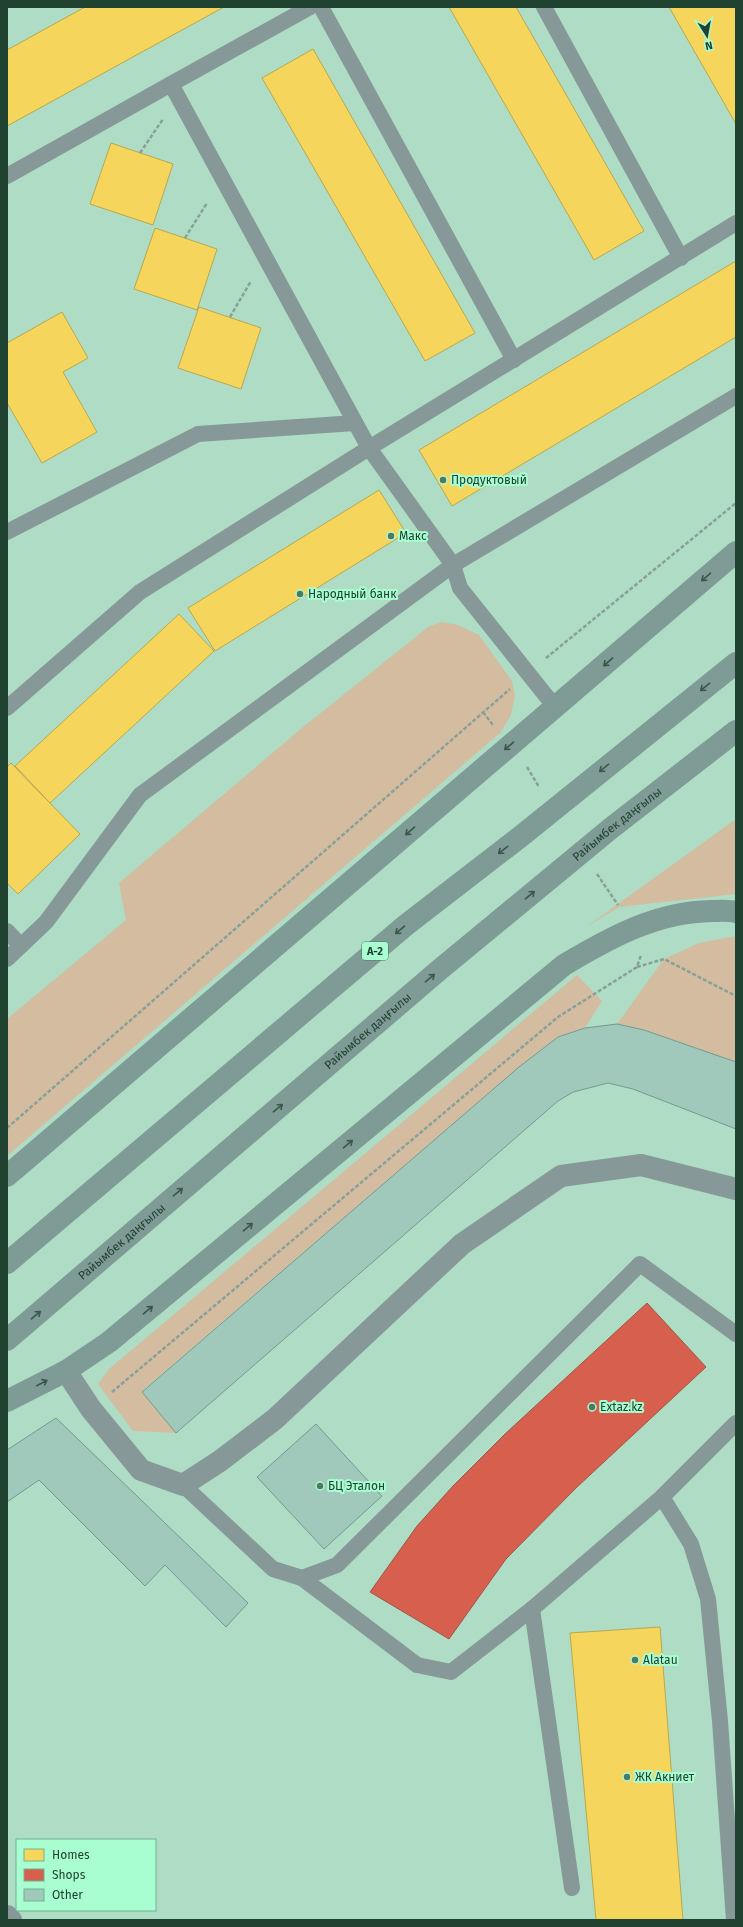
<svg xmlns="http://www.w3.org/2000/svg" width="743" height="1927" viewBox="0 0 743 1927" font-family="'Fira Sans',sans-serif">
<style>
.green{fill:#d4bca0}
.homes{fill:#f6d55c;stroke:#b6a94f}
.shops{fill:#d6604d;stroke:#9f5745}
.building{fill:#a0c9bb;stroke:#6f9c8f}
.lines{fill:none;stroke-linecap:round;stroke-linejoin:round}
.path{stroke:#89a09a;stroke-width:2.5;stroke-dasharray:4 2;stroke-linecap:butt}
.lane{stroke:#869898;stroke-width:16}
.street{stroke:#869898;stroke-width:22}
.primary{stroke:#7e9b95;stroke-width:22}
.oneway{stroke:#37584a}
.poi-dot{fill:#517865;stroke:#a8fdd1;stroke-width:1.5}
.labels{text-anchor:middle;stroke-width:4;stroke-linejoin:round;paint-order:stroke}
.shield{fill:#a8fdd1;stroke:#487a61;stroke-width:1}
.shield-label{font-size:11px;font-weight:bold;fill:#1f4231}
.poi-label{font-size:12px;fill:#1f4231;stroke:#a8fdd1;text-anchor:start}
.street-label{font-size:12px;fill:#1f4231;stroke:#a8fdd1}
</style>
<rect width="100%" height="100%" fill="#aedcc5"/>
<g class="green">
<path d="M 442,622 L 458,625 L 479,635 L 512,681 L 515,695 L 511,715 L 500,733 L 7,1156 L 7,1019 L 126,920 L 119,883 L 302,728 L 428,627 Z"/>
<path d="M 736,819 L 736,894 L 619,907 L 586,927 Z"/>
<path d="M 736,936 L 736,1062 L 617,1024 L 664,959 L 699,943 Z"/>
<path d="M 577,975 L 602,1001 L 585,1028 L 558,1037 L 519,1067 L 142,1391 L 176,1433 L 133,1431 L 98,1384 L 109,1369 Z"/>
</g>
<g class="homes">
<path d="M 85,7 L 224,7 L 7,126 L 7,50 Z"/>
<path d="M 449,7 L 516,7 L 644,231 L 594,260 Z"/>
<path d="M 669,7 L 736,7 L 736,124 Z"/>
<path d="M 313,49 L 475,333 L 425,361 L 262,78 Z"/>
<path d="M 111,143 L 173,164 L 153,225 L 90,204 Z"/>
<path d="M 155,228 L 217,249 L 197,310 L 134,289 Z"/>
<path d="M 736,261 L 736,337 L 452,506 L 419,450 Z"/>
<path d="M 199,307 L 261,328 L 241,389 L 178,368 Z"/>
<path d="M 62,312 L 88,358 L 63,372 L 97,432 L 42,463 L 7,403 L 7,343 Z"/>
<path d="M 379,490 L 406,533 L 215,651 L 188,608 Z"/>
<path d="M 179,614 L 214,651 L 50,803 L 15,766 Z"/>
<path d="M 11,763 L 80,834 L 18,894 L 7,883 L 7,767 Z"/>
<path d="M 660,1627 L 683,1920 L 596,1920 L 570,1633 Z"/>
</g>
<path class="shops" d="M 647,1303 L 706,1367 L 576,1488 L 506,1559 L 449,1639 L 370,1592 L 417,1526 L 453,1486 L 505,1434 Z"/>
<g class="building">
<path d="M 617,1024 L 644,1030 L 736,1062 L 736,1129 L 633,1089 L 608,1083 L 573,1092 L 558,1101 L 176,1433 L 142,1392 L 519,1067 L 558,1037 L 585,1028 Z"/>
<path d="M 56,1418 L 248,1603 L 226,1627 L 165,1565 L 145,1586 L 39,1480 L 7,1502 L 7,1450 Z"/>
<path d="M 316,1424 L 382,1496 L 324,1549 L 257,1477 Z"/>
</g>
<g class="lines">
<g class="path">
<path d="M 140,153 L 163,119"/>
<path d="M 185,238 L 207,203"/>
<path d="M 230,317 L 251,281"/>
<path d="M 546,658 L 736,503"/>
<path d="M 483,712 L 493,725"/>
<path d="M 527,767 L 539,787"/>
<path d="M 597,874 L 618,905"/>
<path d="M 637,967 L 664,959 L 736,996"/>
<path d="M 7,1128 L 510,689"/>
<path d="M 112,1392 L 558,1017 L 637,967 L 641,955"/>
</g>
<g class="lane">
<path d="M 321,7 L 514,360"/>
<path d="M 544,7 L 681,258"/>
<path d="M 7,176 L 171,84"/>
<path d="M 7,532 L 198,434 L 355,423"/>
<path d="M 555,707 L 460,588 L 453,565 L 369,448 L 736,223"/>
<path d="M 7,708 L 140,592 L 369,448 L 171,84 L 310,7"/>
<path d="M 7,931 L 21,946"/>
<path d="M 7,959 L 46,922 L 140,795 L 453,565 L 736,396"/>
<path d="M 183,1485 L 273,1569 L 302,1578 L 337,1565 L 640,1264 L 736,1334"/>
<path d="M 662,1497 L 691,1544 L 708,1599 L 720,1721 L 734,1920"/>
<path d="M 302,1578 L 417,1665 L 451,1672 L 532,1609 L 662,1497 L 736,1423"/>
<path d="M 532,1609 L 572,1888"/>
</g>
<g class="street">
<path d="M 66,1371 L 91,1409 L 141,1470 L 183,1485 L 220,1461 L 275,1419 L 462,1244 L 561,1176 L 641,1165 L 736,1189"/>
<path d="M 7,1916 L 11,1920"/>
</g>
<g class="primary">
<path d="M 7,1176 L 736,552"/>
<path d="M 7,1263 L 406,925 L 520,837 L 736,663"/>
<path id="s1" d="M 7,1340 L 438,971 L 610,829 L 736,731"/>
<path d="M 7,1401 L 66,1371 L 109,1342 L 564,965 C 611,937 656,912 712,911 C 719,911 728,910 736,912"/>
</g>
</g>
<defs><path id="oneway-shaft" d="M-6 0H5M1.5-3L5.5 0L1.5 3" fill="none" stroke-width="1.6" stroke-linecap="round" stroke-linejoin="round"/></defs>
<g class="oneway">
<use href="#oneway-shaft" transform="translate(706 577) rotate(139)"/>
<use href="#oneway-shaft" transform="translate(608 662) rotate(139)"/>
<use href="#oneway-shaft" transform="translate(705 687) rotate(141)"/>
<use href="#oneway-shaft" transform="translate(509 746) rotate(140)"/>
<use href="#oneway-shaft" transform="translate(604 768) rotate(141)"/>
<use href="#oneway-shaft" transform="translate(410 831) rotate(139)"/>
<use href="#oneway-shaft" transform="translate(503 850) rotate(142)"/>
<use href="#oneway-shaft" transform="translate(530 895) rotate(-40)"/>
<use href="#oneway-shaft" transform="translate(400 930) rotate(140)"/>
<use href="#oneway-shaft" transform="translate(430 978) rotate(-40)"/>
<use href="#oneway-shaft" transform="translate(278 1108) rotate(-40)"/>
<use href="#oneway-shaft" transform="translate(348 1144) rotate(-40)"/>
<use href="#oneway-shaft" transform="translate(178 1192) rotate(-40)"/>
<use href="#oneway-shaft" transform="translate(248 1227) rotate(-40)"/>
<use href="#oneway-shaft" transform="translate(148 1310) rotate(-40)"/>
<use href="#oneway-shaft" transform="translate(36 1315) rotate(-40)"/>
<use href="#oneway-shaft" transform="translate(42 1383) rotate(-27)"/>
</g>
<g class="poi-dot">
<circle cx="443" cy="480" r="4"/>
<circle cx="391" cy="536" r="4"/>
<circle cx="300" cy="594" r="4"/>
<circle cx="592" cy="1407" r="4"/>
<circle cx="320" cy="1486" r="4"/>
<circle cx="635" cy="1660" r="4"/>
<circle cx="627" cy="1777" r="4"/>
</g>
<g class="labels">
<rect class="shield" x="362" y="942" width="26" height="18" rx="3"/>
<g class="shield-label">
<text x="375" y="955">A-2</text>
</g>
<g class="poi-label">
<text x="451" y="484">Продуктовый</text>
<text x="399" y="540">Макс</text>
<text x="308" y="598">Народный банк</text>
<text x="600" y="1411">Extaz.kz</text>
<text x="328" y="1490">БЦ Эталон</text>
<text x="643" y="1664">Alatau</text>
<text x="635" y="1781">ЖК Акниет</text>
</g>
<g class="street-label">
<text dy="4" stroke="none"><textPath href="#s1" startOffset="799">Райымбек даңғылы</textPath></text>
<text dy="4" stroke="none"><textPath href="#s1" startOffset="475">Райымбек даңғылы</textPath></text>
<text dy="4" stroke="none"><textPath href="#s1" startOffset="151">Райымбек даңғылы</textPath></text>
</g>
</g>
<rect width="743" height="1927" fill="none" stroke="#1f4231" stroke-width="16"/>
<rect x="16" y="1839" width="140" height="72" fill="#a8fdd1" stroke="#71b291"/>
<rect x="24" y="1849" width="20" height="12" fill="#f6d55c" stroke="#71b291"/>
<text x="52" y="1859" font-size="12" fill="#1f4231">Homes</text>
<rect x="24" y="1869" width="20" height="12" fill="#d6604d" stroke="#71b291"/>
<text x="52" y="1879" font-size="12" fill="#1f4231">Shops</text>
<rect x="24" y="1889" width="20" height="12" fill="#a0c9bb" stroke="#71b291"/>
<text x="52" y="1899" font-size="12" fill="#1f4231">Other</text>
<g transform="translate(707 36) rotate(169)" stroke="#a8fdd1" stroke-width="3" paint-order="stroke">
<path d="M0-3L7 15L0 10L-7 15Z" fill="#1f4231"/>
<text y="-6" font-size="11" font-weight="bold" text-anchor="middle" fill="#1f4231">N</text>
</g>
</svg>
